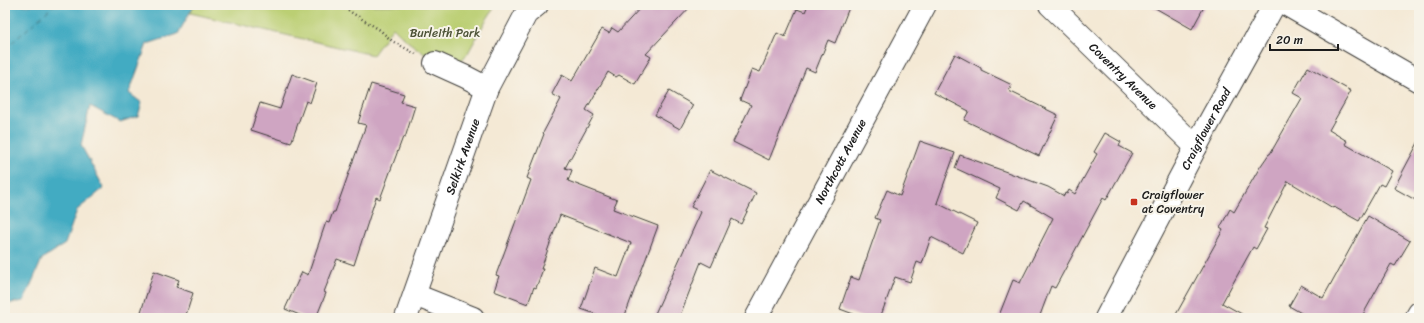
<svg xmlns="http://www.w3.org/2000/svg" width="1424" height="323" viewBox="0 0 1424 323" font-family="Sriracha,sans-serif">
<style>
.green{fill:#bbcf73;stroke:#6c7648}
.water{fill:#42abc2;stroke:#2f646f}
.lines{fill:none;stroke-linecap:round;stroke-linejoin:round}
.ferry{stroke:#2d5c67;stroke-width:1;stroke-dasharray:5 4;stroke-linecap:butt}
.building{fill:#cfa5c2}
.street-casing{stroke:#3c3b38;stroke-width:24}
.secondary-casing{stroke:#3c3b38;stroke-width:24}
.path{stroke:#3c3b38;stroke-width:2.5;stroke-dasharray:1 3;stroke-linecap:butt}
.street{stroke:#fff;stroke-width:22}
.secondary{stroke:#fff;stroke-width:22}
.poi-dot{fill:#c8321e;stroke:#f7f3e8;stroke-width:1.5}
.labels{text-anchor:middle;stroke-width:4;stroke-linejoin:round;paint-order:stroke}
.park-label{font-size:12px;fill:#4c5236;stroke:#f7f3e8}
.street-label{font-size:12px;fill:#1c1c1c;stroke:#f7f3e8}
.poi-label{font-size:12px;fill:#1c1c1c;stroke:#f7f3e8;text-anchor:start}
</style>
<rect width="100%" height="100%" fill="#f7f3e8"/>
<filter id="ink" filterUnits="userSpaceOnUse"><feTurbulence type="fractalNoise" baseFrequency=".025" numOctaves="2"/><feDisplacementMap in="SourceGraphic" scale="8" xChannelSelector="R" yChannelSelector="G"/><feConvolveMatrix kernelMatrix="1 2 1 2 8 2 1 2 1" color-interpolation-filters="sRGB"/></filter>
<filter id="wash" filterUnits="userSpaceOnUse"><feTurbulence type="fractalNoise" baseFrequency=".012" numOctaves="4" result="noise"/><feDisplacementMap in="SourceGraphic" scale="16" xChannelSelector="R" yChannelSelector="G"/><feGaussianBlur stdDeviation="0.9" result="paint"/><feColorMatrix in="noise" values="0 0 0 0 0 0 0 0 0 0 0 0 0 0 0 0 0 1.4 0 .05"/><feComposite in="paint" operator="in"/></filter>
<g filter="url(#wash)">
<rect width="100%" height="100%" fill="#f4e9d5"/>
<path class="green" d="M 194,5 L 496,5 L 485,22 L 468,53 L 460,62 L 430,58 L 407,41 L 393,27 L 373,55 L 190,13 Z"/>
<path class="water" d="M 5,5 L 194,5 L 178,34 L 147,44 L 129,93 L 142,103 L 138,116 L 120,122 L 90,106 L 81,145 L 104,188 L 77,210 L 65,244 L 42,259 L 24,301 L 5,304 Z"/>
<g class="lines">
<path class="ferry" d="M 5,49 L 54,5"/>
</g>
<g id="blocks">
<g class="building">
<path d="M 643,5 L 692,5 L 646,54 L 651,57 L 635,84 L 619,75 L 616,77 L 608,72 L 586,110 L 594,115 L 565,168 L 572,170 L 568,181 L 617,200 L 613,209 L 658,226 L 624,318 L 607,318 L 581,309 L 595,268 L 618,277 L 631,243 L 560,215 L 541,269 L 543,269 L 536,288 L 534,287 L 528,304 L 494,291 L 499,276 L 496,275 L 531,180 L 527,178 L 544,134 L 543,133 L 561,99 L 552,94 L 562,75 L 572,81 L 602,29 L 609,33 L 612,28 L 618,32 Z"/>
<path d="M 808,5 L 850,5 L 835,43 L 828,40 L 815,72 L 806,68 L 769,160 L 733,142 L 751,105 L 740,100 L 752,69 L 760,72 L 777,33 L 785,37 L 797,9 L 805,12 Z"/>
<path d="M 1150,5 L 1205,5 L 1192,29 Z"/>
<path d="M 955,54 L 981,68 L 981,70 L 1012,85 L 1009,91 L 1058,115 L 1039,156 L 964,120 L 969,111 L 934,93 Z"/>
<path d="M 1308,67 L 1351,91 L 1329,130 L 1347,141 L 1345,144 L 1392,171 L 1384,186 L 1380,184 L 1359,221 L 1334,207 L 1333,208 L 1288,181 L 1264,228 L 1267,229 L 1256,249 L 1253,247 L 1222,303 L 1249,318 L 1174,318 L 1223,230 L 1220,228 L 1230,209 L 1234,212 L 1260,167 L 1269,154 L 1270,154 L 1302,98 L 1293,93 Z"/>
<path d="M 292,74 L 317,83 L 310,103 L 306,101 L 291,143 L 251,130 L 260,103 L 280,109 Z"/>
<path d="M 371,84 L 404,94 L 401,102 L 415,106 L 405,138 L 403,137 L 380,199 L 376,197 L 354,265 L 337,259 L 324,292 L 326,293 L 316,318 L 307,318 L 285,309 L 302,272 L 308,275 L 326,222 L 329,223 L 333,212 L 335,212 L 366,125 L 358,123 Z"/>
<path d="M 669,91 L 693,105 L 680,129 L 655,115 Z"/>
<path d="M 1105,133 L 1121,142 L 1119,146 L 1132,153 L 1106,200 L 1103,198 L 1055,288 L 1051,286 L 1039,318 L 998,318 L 1013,280 L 1020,283 L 1053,218 L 1024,201 L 1019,210 L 996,198 L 1000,189 L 955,168 L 960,155 L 1048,187 L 1064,196 L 1065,193 L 1067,194 L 1069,190 L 1075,194 L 1097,154 L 1094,152 Z"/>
<path d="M 920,141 L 955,153 L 937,203 L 977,223 L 963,253 L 931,237 L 922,264 L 917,262 L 910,282 L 895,277 L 880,318 L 864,318 L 840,309 L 851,277 L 859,280 L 880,220 L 875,218 L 887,190 L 900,196 Z"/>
<path d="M 1419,141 L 1419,202 L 1394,188 Z"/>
<path d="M 710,170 L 756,193 L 741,224 L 732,219 L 711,267 L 701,262 L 679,318 L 653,318 L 701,212 L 691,207 Z"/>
<path d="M 1368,216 L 1410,241 L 1395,266 L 1391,264 L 1361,318 L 1310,318 L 1289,306 L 1301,285 L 1323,298 Z"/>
<path d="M 154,271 L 179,280 L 176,287 L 193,293 L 185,318 L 139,318 Z"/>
</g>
</g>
</g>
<g filter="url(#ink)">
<use href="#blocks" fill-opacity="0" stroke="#3c3b38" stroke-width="1"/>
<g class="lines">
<defs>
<g id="street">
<path id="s1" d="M 1050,5 L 1196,147"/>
<path d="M 1287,5 L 1419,81"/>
<path d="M 435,63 L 466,77 L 487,88"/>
<path d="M 415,295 L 473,318"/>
<path id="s2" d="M 406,318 L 487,88 L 526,14 L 537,5"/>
<path id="s3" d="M 756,318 L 925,5"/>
<path d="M 1416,318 L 1419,313"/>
</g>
<g id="secondary">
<path id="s4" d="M 1106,318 L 1206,128 L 1274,5"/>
</g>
</defs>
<use href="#street" class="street-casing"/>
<use href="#secondary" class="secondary-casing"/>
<path class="path" d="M 342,5 L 349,11 L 380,30 L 392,41 L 416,54"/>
<use href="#street" class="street"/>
<use href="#secondary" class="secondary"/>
</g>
</g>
<rect class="poi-dot" x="1130" y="198" width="8" height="8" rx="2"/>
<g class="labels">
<g class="park-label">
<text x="445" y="37">Burleith Park</text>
</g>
<g class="street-label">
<text dy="4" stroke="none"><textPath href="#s1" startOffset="102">Coventry Avenue</textPath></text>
<text dy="4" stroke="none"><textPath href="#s4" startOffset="214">Craigflower Road</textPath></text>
<text dy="4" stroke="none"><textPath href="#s2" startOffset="171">Selkirk Avenue</textPath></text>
<text dy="4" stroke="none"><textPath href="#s3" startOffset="178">Northcott Avenue</textPath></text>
</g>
<g class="poi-label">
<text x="1142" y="199">Craigflower<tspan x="1142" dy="14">at Coventry</tspan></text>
</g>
</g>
<rect width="1424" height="323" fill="none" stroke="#f7f3e8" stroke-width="20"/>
<path d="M1270 44v6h68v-6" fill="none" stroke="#1c1c1c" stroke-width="2"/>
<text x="1276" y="44" font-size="12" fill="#1c1c1c" stroke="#f7f3e8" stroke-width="3" paint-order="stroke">20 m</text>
</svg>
